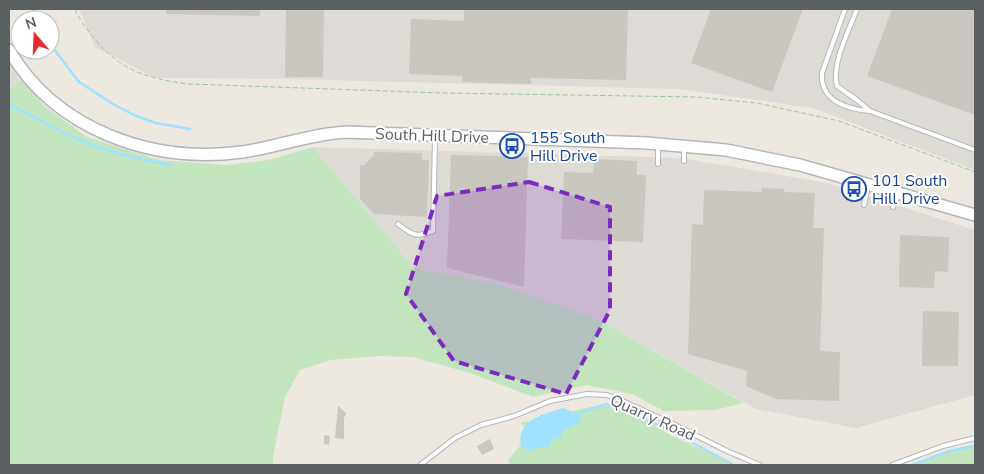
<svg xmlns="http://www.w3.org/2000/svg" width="984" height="474" viewBox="0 0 984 474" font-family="'Nunito Sans',sans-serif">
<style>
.industrial{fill:#dedbd6}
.green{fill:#c2e5bd}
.water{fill:#9fe1ff}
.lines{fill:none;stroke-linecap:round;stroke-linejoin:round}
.stream{stroke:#9fe1ff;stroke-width:2.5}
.building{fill:#cac6c0}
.lane-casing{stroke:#b4b8bc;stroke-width:6}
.secondary-casing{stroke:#b3b7bc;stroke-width:14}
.path{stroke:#98c9a0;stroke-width:1;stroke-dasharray:5 2.5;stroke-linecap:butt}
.lane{stroke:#fff;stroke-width:4}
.secondary{stroke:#fff;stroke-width:11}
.marked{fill:#7b2cbf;fill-opacity:0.2;stroke:#7b2cbf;stroke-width:4;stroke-dasharray:10 6;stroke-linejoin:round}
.labels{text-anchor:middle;stroke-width:4;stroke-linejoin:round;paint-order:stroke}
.street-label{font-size:16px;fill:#5a5f62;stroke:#fff}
.transit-label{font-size:16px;fill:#164399;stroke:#fff;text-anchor:start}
</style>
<rect width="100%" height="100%" fill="#ede9e1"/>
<g class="industrial">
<path d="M 79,9 L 975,9 L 975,170 L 813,108 L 680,89 L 285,79 L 155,78 L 95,47 Z"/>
<path d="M 9,52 L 24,77 L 9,90 Z"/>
<path d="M 313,147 L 681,158 L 827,183 L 975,230 L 975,395 L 856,428 L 756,409 L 597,319 L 498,284 L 414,268 Z"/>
</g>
<g class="green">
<path d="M 24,77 L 44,106 L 87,137 L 159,160 L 225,165 L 269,160 L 313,147 L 414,268 L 498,284 L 597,319 L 744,403 L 715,410 L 664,411 L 632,394 L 586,385 L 533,397 L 470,373 L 413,357 L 379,356 L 331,360 L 300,370 L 285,397 L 273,456 L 273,465 L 9,465 L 9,90 Z"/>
<path d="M 599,405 L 621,407 L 674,437 L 736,465 L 510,465 L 508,460 L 531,433 L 521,423 Z"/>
<path d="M 975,446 L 975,465 L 908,465 L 963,447 Z"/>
</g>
<path class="water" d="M 562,408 C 570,409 573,414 580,417 L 581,422 L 563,431 L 561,437 L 552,440 L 548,447 L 539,447 L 529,451 L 521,446 C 516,419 543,415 562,408 Z"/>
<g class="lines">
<g class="stream">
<path d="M 33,9 L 38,20"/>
<path d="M 50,44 L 79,82 L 113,104 L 134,115 L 156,123 L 190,129"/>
<path d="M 9,105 C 32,114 52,129 75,138 C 106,151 139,160 172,165"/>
<path d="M 574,415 L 606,404 L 661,426 L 734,465"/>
<path d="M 912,465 L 949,451 L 975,446"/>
</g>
</g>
<g class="building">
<path d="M 166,9 L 260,9 L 260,16 L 166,14 Z"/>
<path d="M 286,9 L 324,9 L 323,77 L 285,77 Z"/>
<path d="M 464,9 L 628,9 L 626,80 L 531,78 L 531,84 L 462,82 L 462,76 L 409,74 L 411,19 L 464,21 Z"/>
<path d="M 711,9 L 803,9 L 772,92 L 691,63 Z"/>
<path d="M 892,9 L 970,9 L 975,11 L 975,115 L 867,76 Z"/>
<path d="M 374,152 L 422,153 L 422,160 L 429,160 L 427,217 L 374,214 L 360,199 L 360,165 L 364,165 L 374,155 Z"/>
<path d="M 451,155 L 528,157 L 524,287 L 447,268 Z"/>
<path d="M 594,159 L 637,161 L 637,175 L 646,175 L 643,242 L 561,239 L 564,172 L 593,173 Z"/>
<path d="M 762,188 L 784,189 L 784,192 L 815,193 L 813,228 L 824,228 L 820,351 L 840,352 L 839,401 L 776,399 L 746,386 L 747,371 L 688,354 L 692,224 L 703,225 L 704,190 L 762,192 Z"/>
<path d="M 900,235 L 949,237 L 948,272 L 935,271 L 934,288 L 899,287 Z"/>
<path d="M 923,311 L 959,312 L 958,366 L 922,366 Z"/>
<path d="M 338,406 L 346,413 L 344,418 L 344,439 L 335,438 Z"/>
<path d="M 324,435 L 330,436 L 329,445 L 324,444 Z"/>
<path d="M 490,439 L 494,449 L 482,455 L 477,446 Z"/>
</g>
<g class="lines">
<defs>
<g id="lane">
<path d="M 845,9 L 822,73 C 820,101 847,109 870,111 L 975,150"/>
<path d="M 857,9 C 849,30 831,65 837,86 L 857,100 L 870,111"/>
<path d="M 684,161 L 684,148"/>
<path d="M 658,164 L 658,146"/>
<path d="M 864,205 L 868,186"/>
<path d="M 893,207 L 898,195"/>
<path d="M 398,224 C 412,235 416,238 433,231 L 435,138"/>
<path d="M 420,465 L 455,438 L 481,425 L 514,416 L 550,401 L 587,394 L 607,395 L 622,401 L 671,423 L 727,451 L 760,465"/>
<path d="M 892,465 L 943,446 L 975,438"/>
</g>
<path id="secondary" d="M 9,50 C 56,130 152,164 242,152 C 277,147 310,134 346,132 L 647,143 L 726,150 L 800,165 L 975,215"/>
</defs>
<use href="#lane" class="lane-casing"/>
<use href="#secondary" class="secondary-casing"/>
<path class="path" d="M 75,9 C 79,19 86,29 94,38 C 120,71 149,79 189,84 L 442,93 L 696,97 L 757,103 L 839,121 L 975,172"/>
<use href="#lane" class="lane"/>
<use href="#secondary" class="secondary"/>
</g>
<path class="marked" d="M 529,182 L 610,207 L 610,310 L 566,394 L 454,361 L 406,294 L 437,196 Z"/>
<defs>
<symbol id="bus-ring" viewBox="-11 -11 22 22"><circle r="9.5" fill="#fff" stroke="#1a4fb4" stroke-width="1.5"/><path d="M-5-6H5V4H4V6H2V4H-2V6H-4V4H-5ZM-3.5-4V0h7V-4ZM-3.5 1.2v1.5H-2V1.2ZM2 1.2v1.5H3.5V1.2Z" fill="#1a4fb4"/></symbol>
</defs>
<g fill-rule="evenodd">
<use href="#bus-ring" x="498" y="132" width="28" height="28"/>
<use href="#bus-ring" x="840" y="175" width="28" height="28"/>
</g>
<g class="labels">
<g class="street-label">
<text transform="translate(432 135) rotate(2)" y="6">South Hill Drive</text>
<text transform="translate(653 417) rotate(24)" y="6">Quarry Road</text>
</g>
<g class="transit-label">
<text x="530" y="143">155 South<tspan x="530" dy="18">Hill Drive</tspan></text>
<text x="872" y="186">101 South<tspan x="872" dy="18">Hill Drive</tspan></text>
</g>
</g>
<rect width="984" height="474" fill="none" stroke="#5a5f62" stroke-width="20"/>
<g transform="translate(35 35) rotate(341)"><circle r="24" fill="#ffffff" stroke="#bdbfc0"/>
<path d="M0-4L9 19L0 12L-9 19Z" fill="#eb2931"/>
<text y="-8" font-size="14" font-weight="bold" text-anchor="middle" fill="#5a5f62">N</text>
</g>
</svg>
